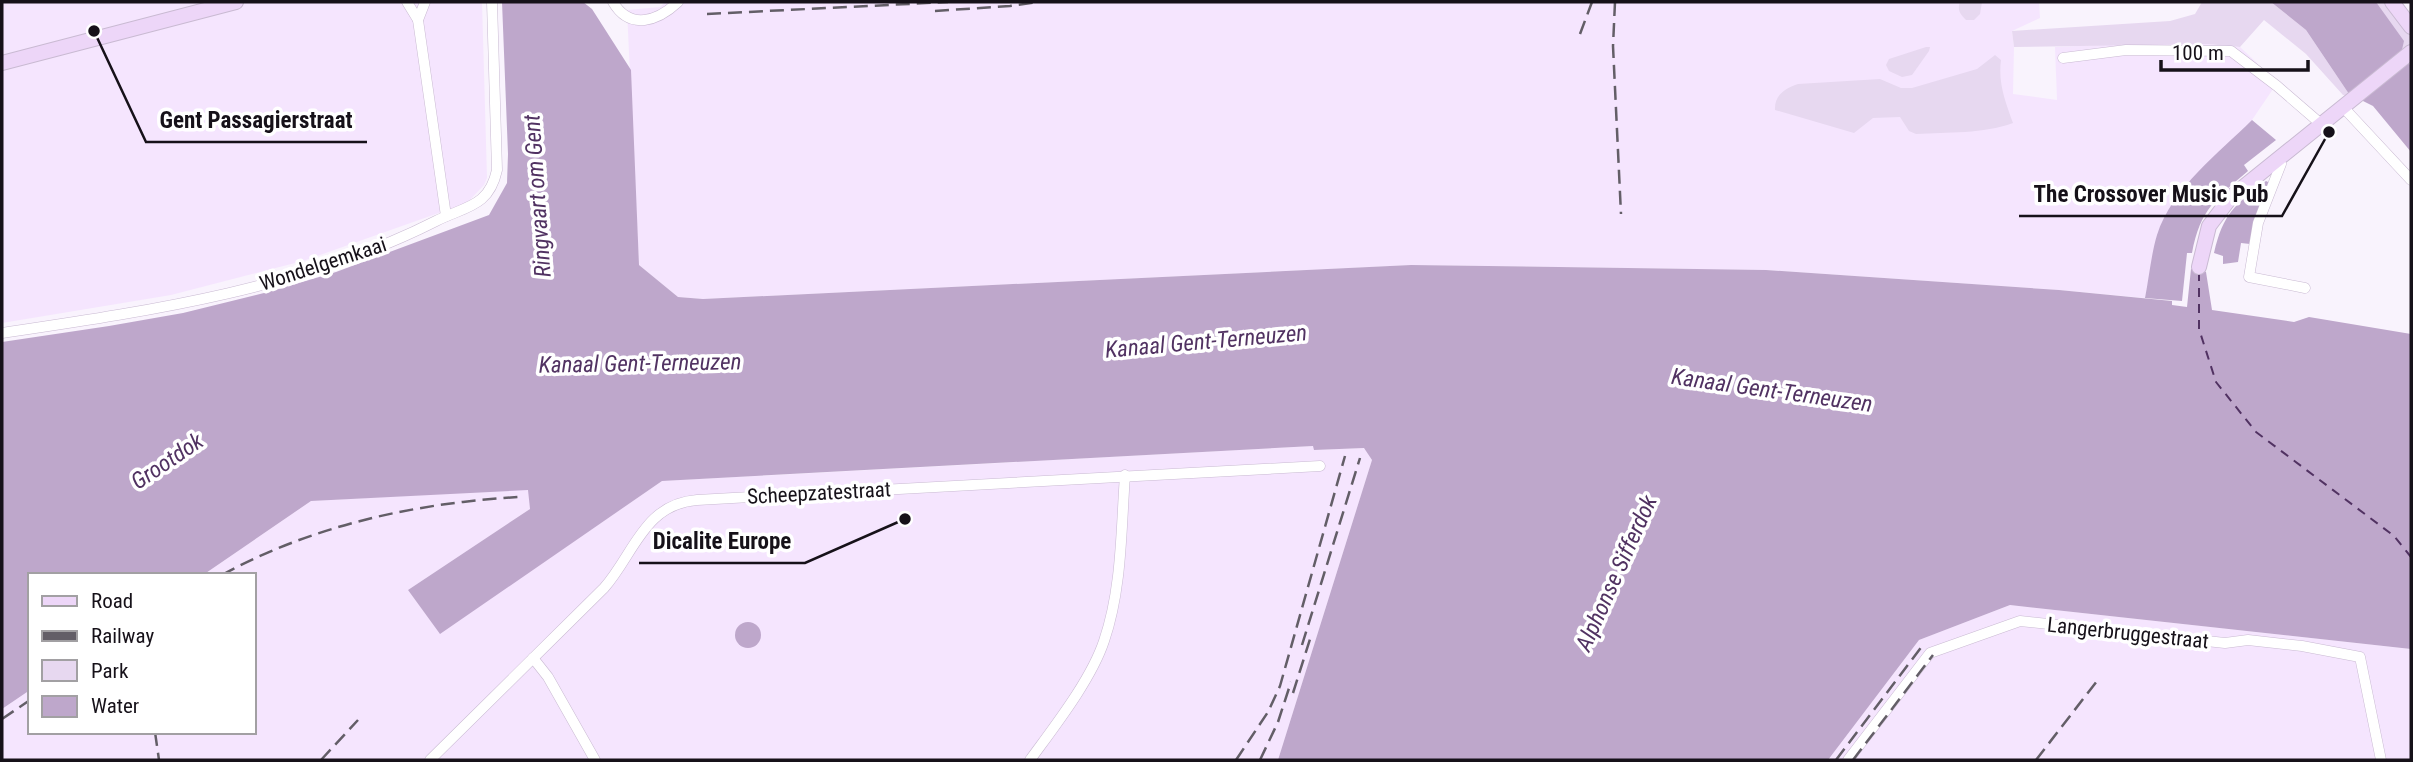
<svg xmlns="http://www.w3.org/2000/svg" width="2413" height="762" viewBox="0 0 2413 762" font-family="'Roboto Condensed',sans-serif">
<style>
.built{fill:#f5e5fe}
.green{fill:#e7d8f0}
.forest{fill:#bea8cc}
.water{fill:#bea7cb}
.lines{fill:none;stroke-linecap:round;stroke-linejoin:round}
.ferry{stroke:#513262;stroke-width:2;stroke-dasharray:9 7;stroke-linecap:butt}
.minor-casing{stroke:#c9bad2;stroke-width:11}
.secondary-casing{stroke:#c9bad2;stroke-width:16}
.minor{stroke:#fff;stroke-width:10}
.secondary{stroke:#edd6f8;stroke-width:14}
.rail{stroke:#635e67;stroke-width:2.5;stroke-dasharray:14 7;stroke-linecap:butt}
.labels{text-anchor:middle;stroke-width:7;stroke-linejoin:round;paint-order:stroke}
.street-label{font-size:21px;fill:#161119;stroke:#fff}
.water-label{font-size:23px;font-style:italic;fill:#513262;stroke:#fff}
.leader{fill:none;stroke:#161119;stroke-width:2.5}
.callout-dot{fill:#161119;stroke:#fff;stroke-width:2.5}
.callout-label{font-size:23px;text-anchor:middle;font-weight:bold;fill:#161119;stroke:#fff;stroke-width:7;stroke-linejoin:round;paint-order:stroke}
</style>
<rect width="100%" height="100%" fill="#f9f3fd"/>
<g class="built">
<path d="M 2,2 L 482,2 L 487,178 L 484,185 L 467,203 L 303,261 L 171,295 L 2,323 Z"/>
<path d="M 665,2 L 2039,2 L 2040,18 L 2012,31 L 2014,47 L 2013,94 L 2057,100 L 2055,47 L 2125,44 L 2207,44 L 2240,47 L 2257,63 L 2273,89 L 2252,120 L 2196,176 L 2158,234 L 2145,298 L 2059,290 L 1766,270 L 1411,265 L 703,299 L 678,297 L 639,265 L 627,10 L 660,7 Z"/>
<path d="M 1314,446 L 1314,450 L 1364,448 L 1372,460 L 1278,760 L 2,760 L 2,709 L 30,690 L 30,732 L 254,732 L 254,575 L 203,575 L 311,501 L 529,489 L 530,509 L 408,590 L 440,633 L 662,481 Z"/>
<path d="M 2010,605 L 2411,649 L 2411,760 L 1828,760 L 1919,640 Z"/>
</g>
<g class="green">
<path d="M 1960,2 L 1982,2 L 1980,14 L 1974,20 L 1966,20 C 1960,14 1957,10 1960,2 Z"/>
<path d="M 2202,2 L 2271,2 L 2306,30 L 2349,94 L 2348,96 L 2343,95 L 2306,54 L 2264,20 L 2240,47 L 2207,44 L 2014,47 L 2012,31 L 2170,21 L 2195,14 Z"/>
<path d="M 2376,2 L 2384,2 L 2411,36 L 2411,66 L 2401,54 Z"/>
<path d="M 1926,47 L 1930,47 L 1929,51 L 1912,75 L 1902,77 L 1889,71 L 1886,65 L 1889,59 Z"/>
<path d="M 1995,55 L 2001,60 C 1998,83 2005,101 2013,123 C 1983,134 1948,132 1916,134 L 1909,131 L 1900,117 L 1873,118 L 1854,133 L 1775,110 C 1774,95 1786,88 1798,84 L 1880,79 L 1901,88 L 1912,88 L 1977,69 Z"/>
</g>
<g class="forest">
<path d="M 2252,120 L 2276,140 L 2244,165 L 2248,171 C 2216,198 2200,210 2192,253 L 2187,253 L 2182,301 L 2145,298 C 2149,278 2151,255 2157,235 C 2172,188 2219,153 2252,120 Z"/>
<path d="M 2266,181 L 2270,183 L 2250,244 L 2241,243 L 2238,262 L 2223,264 L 2223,256 L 2214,253 C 2223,213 2235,205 2266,181 Z"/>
</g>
<g class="water">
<path d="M 502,2 L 583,2 L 592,9 L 631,70 L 639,265 L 678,297 L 703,299 L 1411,265 L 1766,270 L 2059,290 L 2172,301 L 2172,305 L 2187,307 L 2191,269 L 2206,272 L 2212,310 L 2294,322 L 2309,317 L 2411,334 L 2411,649 L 2010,605 L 1919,640 L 1828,760 L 1278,760 L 1372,460 L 1364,448 L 1314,450 L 1313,446 L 662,481 L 440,634 L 408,590 L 530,509 L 528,490 L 311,501 L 203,575 L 30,575 L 30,690 L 2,709 L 2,342 L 109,326 L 183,313 L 272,291 L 336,272 L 489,215 L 507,183 L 508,154 Z"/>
<path d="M 2271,2 L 2376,2 L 2404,41 L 2401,54 L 2411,66 L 2411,152 L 2373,106 L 2349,94 L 2306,30 Z"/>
<circle cx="748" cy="635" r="13"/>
</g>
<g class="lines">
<path class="ferry" d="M 2199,272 L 2199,329 L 2216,382 L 2256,432 L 2394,536 L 2411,557"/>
<defs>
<g id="minor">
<path d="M 407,2 L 418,20 L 446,216"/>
<path d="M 613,2 C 630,31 658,21 678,2"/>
<path d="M 418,20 L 425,2"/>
<path d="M 2063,58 L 2126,50 L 2231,51 L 2277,86 L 2321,124"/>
<path d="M 2343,107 L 2411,180"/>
<path d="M 2277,160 L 2281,164 L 2258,223 L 2249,277 L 2305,288"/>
<path d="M 2,333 C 149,311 302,289 436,221 C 466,206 489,207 497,170 L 492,2"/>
<path d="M 533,658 L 548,677 L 595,760"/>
<path d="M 430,760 L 604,588 C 634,554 644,504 697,500 L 1320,466"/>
<path d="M 1030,760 C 1054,727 1091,680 1104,641 C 1122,589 1121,530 1125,475"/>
<path d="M 1848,760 L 1930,653 L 2020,621 L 2225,643 L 2248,640 L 2302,646 L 2360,657 L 2381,760"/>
</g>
<g id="secondary">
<path d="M 2392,2 L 2411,27"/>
<path d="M 2,63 L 236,2"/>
<path d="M 2199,267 L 2209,226 L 2231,197 L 2411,52"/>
</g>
</defs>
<use href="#minor" class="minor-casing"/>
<use href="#secondary" class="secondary-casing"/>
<use href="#minor" class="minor"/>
<use href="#secondary" class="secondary"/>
<g class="rail">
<path d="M 1615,2 L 1613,46 L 1621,214"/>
<path d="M 935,11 L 1010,6 L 1039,2"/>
<path d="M 707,14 L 948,2"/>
<path d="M 1580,34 L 1592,2"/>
<path d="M 222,575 C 313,525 416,503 519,497"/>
<path d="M 1302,645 L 1360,458"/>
<path d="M 1293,693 L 1311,636"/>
<path d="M 2,719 L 30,700"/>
<path d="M 155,732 L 159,760"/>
<path d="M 321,760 L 358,720"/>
<path d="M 1236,760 L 1268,712 L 1280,686 L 1345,456"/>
<path d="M 1260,760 L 1278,722 L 1291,682"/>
<path d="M 1836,760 L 1923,645"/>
<path d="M 1853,760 L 1933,655"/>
<path d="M 2036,760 L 2097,681"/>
</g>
</g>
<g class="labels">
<g class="street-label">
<text transform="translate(323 264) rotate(-18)" y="7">Wondelgemkaai</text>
<text transform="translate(819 493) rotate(-3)" y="7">Scheepzatestraat</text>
<text transform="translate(2128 633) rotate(6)" y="7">Langerbruggestraat</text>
</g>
<g class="water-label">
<text transform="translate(537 196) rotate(-94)" y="8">Ringvaart om Gent</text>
<text transform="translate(1206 341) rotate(-5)" y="8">Kanaal Gent-Terneuzen</text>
<text transform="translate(640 363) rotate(-1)" y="8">Kanaal Gent-Terneuzen</text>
<text transform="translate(1772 390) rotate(8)" y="8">Kanaal Gent-Terneuzen</text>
<text transform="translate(167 461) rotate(-34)" y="8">Grootdok</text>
<text transform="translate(1616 573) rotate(-66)" y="8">Alphonse Sifferdok</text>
</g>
</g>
<path class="leader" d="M94 31L146 142H367M2329 132L2282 216H2019M905 519L805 563H639"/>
<g class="callout-dot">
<circle cx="94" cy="31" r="7"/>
<circle cx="2329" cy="132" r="7"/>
<circle cx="905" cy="519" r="7"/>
</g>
<g class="callout-label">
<text x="256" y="128">Gent Passagierstraat</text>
<text x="2151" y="202">The Crossover Music Pub</text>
<text x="722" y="549">Dicalite Europe</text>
</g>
<rect width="2413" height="762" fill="none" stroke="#161119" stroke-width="7"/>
<rect x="28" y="573" width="228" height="161" fill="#ffffff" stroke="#a2a0a3" stroke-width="2"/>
<rect x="42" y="596" width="35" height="10" fill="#edd6f8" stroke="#a2a0a3" stroke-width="2"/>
<text x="91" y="608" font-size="21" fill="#161119">Road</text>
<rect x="42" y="631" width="35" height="10" fill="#635e67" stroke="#a2a0a3" stroke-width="2"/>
<text x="91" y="643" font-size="21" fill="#161119">Railway</text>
<rect x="42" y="660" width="35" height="21" fill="#e7d8f0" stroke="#a2a0a3" stroke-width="2"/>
<text x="91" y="678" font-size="21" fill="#161119">Park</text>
<rect x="42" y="696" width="35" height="21" fill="#bea7cb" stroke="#a2a0a3" stroke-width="2"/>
<text x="91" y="713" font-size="21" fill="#161119">Water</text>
<path d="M2161 60v10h147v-10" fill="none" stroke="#161119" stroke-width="3.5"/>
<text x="2172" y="60" font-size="21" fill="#161119" stroke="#ffffff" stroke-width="5" paint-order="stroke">100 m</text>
</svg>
